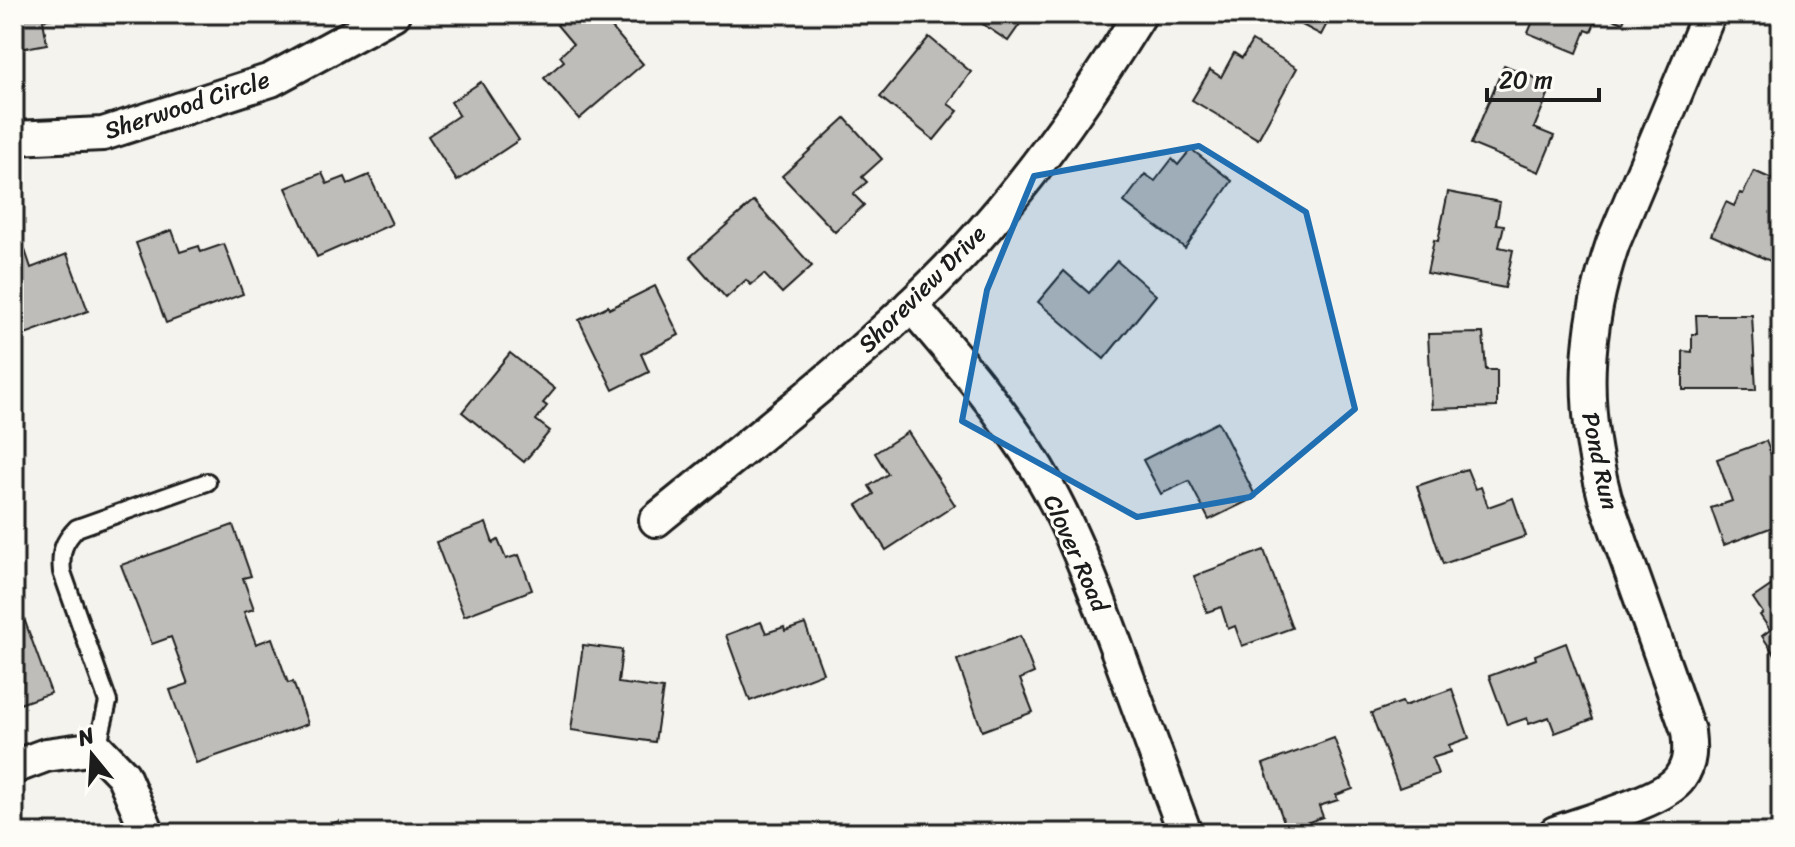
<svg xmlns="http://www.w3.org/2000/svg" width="1795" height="847" viewBox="0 0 1795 847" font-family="Sriracha,sans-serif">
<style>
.building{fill:#bebdba;stroke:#1c1c1c;stroke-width:2}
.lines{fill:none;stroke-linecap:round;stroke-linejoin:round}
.service-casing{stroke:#1c1c1c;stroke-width:22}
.minor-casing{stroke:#1c1c1c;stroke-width:38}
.service{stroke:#fdfcf7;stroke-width:16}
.minor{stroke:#fdfcf7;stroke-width:32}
.marked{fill:#1f6fb2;fill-opacity:0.2;stroke:#1f6fb2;stroke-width:6;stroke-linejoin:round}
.labels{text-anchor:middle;stroke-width:6;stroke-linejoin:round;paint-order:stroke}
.street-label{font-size:24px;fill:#1c1c1c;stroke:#fdfcf7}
</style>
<rect width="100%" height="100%" fill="#f4f3ee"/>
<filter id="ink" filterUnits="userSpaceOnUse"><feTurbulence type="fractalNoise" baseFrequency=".0125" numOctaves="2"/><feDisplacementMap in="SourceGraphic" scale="16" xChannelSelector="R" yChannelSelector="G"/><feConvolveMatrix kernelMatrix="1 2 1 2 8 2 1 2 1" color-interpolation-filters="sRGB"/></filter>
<g filter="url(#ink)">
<g class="building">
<path d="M 14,14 L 60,14 L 60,17 L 43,20 L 47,44 L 14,50 Z"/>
<path d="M 569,14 L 600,14 L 643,64 L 579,119 L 544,78 L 564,61 L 560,56 L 573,44 L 557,25 Z"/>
<path d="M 968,14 L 1027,14 L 1008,41 Z"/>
<path d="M 1281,14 L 1332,14 L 1321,35 Z"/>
<path d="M 1536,14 L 1626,14 L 1623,23 L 1599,14 L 1591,32 L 1586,30 L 1577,53 L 1528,33 Z"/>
<path d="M 929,37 L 971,72 L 948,104 L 958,111 L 934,140 L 880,97 Z"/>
<path d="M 1252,41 L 1297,68 L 1258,139 L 1192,100 L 1210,70 L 1221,77 L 1234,53 L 1242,58 Z"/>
<path d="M 1504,65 L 1552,85 L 1534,128 L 1554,136 L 1539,172 L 1471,144 Z"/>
<path d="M 481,82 L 519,140 L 457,181 L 428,136 L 459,115 L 451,102 Z"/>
<path d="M 845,118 L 882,159 L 862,177 L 867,182 L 853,194 L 864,205 L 835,232 L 782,176 Z"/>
<path d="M 1191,149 L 1232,181 L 1185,248 L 1124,202 L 1145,174 L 1155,181 L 1172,159 L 1178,165 Z"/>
<path d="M 1754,171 L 1781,183 L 1781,255 L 1777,264 L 1711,235 L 1726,202 L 1734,206 L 1740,193 L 1743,194 Z"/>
<path d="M 322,173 L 327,184 L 345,177 L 348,184 L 369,175 L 392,224 L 317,257 L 286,188 Z"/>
<path d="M 1448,192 L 1500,202 L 1496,224 L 1504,225 L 1499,247 L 1513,250 L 1505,288 L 1427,273 L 1434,240 L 1438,241 Z"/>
<path d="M 754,201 L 812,266 L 782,293 L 764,274 L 751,285 L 746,280 L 726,298 L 690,257 Z"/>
<path d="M 172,230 L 180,252 L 199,246 L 201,252 L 224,244 L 243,294 L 166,323 L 136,243 Z"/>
<path d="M 25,250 L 31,268 L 67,254 L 88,311 L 17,337 L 14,329 L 14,254 Z"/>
<path d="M 1117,261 L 1156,295 L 1104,359 L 1038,302 L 1064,271 L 1089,293 Z"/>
<path d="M 655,286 L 679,335 L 641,354 L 649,372 L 613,390 L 579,320 L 608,306 L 609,309 Z"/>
<path d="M 1696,315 L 1752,315 L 1756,390 L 1683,390 L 1683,351 L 1692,352 L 1692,334 L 1697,334 Z"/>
<path d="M 1483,333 L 1486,370 L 1497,370 L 1497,407 L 1432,409 L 1428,334 Z"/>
<path d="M 510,353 L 555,389 L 543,403 L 547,406 L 536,420 L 550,431 L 524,462 L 462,412 Z"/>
<path d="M 1218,422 L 1256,497 L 1209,520 L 1189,481 L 1161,494 L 1143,460 Z"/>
<path d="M 908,432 L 955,505 L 886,550 L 857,505 L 874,494 L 869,486 L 888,474 L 875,453 Z"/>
<path d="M 1766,441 L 1781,480 L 1781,524 L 1724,545 L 1711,508 L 1732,501 L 1717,459 Z"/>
<path d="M 1467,469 L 1475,489 L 1481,487 L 1488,507 L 1513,498 L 1526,536 L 1443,564 L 1417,486 Z"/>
<path d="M 486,523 L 493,543 L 498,540 L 506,559 L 519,555 L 532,590 L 464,616 L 436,542 Z"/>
<path d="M 233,525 L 251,576 L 243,578 L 254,609 L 244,612 L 256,644 L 272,638 L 288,683 L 293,682 L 308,724 L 196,763 L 170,690 L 188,684 L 171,637 L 152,644 L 121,565 Z"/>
<path d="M 1264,550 L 1292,628 L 1242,646 L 1235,626 L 1228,629 L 1221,607 L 1207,612 L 1194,576 Z"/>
<path d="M 1781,579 L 1781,664 L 1762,636 L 1770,630 L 1760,615 L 1763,613 L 1753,598 Z"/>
<path d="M 14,591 L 51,693 L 14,706 Z"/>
<path d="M 761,622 L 766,633 L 784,627 L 785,631 L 805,624 L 823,673 L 750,701 L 726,635 Z"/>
<path d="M 1020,636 L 1034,673 L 1020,679 L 1033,712 L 982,731 L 957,660 Z"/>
<path d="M 1566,643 L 1593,719 L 1555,733 L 1549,717 L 1529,724 L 1527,718 L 1507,725 L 1489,676 L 1536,659 L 1535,655 Z"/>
<path d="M 583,645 L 622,650 L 618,683 L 663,689 L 655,742 L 571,730 Z"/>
<path d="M 1452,689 L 1469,738 L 1449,745 L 1451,752 L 1432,758 L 1438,774 L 1399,788 L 1371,713 L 1402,702 L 1404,706 Z"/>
<path d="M 1334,738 L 1353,789 L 1336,795 L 1338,800 L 1319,806 L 1323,817 L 1287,830 L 1263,764 Z"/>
<path d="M 339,821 L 343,833 L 304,833 Z"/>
</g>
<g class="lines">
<defs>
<path id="service" d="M 97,748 L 108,702 L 62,572 C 60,552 63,542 77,528 L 207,482"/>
<g id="minor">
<path d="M 14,138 L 103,134 L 271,80 L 393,14"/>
<path d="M 911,305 C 956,357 1001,409 1037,468 C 1072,527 1096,592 1120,657 C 1142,715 1163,774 1185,833"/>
<path d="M 656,520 C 761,434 870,352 963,253 C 1031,180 1088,98 1140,14"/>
<path d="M 14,767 L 46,755 L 97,748 L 123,775 L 148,833"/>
<path d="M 1555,833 C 1584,822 1664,801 1680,778 C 1691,763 1690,748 1688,731 L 1605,498 C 1581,409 1583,331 1613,243 L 1709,14"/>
</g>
</defs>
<use href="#service" class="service-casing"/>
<use href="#minor" class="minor-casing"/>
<use href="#service" class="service"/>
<use href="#minor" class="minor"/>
</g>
</g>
<path class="marked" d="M 1199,146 L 1306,212 L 1355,409 L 1250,497 L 1137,517 L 962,421 L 987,290 L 1034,176 Z"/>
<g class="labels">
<g class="street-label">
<text transform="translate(187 105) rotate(-18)" y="8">Sherwood Circle</text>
<text transform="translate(922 289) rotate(-45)" y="8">Shoreview Drive</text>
<text transform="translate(1600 461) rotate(78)" y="8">Pond Run</text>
<text transform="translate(1076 553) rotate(66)" y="8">Clover Road</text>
</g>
</g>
<rect width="1795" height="847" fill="none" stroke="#fdfcf7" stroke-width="48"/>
<rect x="24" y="24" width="1747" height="799" fill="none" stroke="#1c1c1c" stroke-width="3" filter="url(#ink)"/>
<g transform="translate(92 755) rotate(342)" stroke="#fdfcf7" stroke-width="6" paint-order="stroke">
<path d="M0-6L14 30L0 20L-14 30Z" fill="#1c1c1c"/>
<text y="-12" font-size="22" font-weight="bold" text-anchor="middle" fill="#1c1c1c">N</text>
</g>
<path d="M1487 88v12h112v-12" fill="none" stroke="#1c1c1c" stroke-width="4"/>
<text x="1499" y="88" font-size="24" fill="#1c1c1c" stroke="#fdfcf7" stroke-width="6" paint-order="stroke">20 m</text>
</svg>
